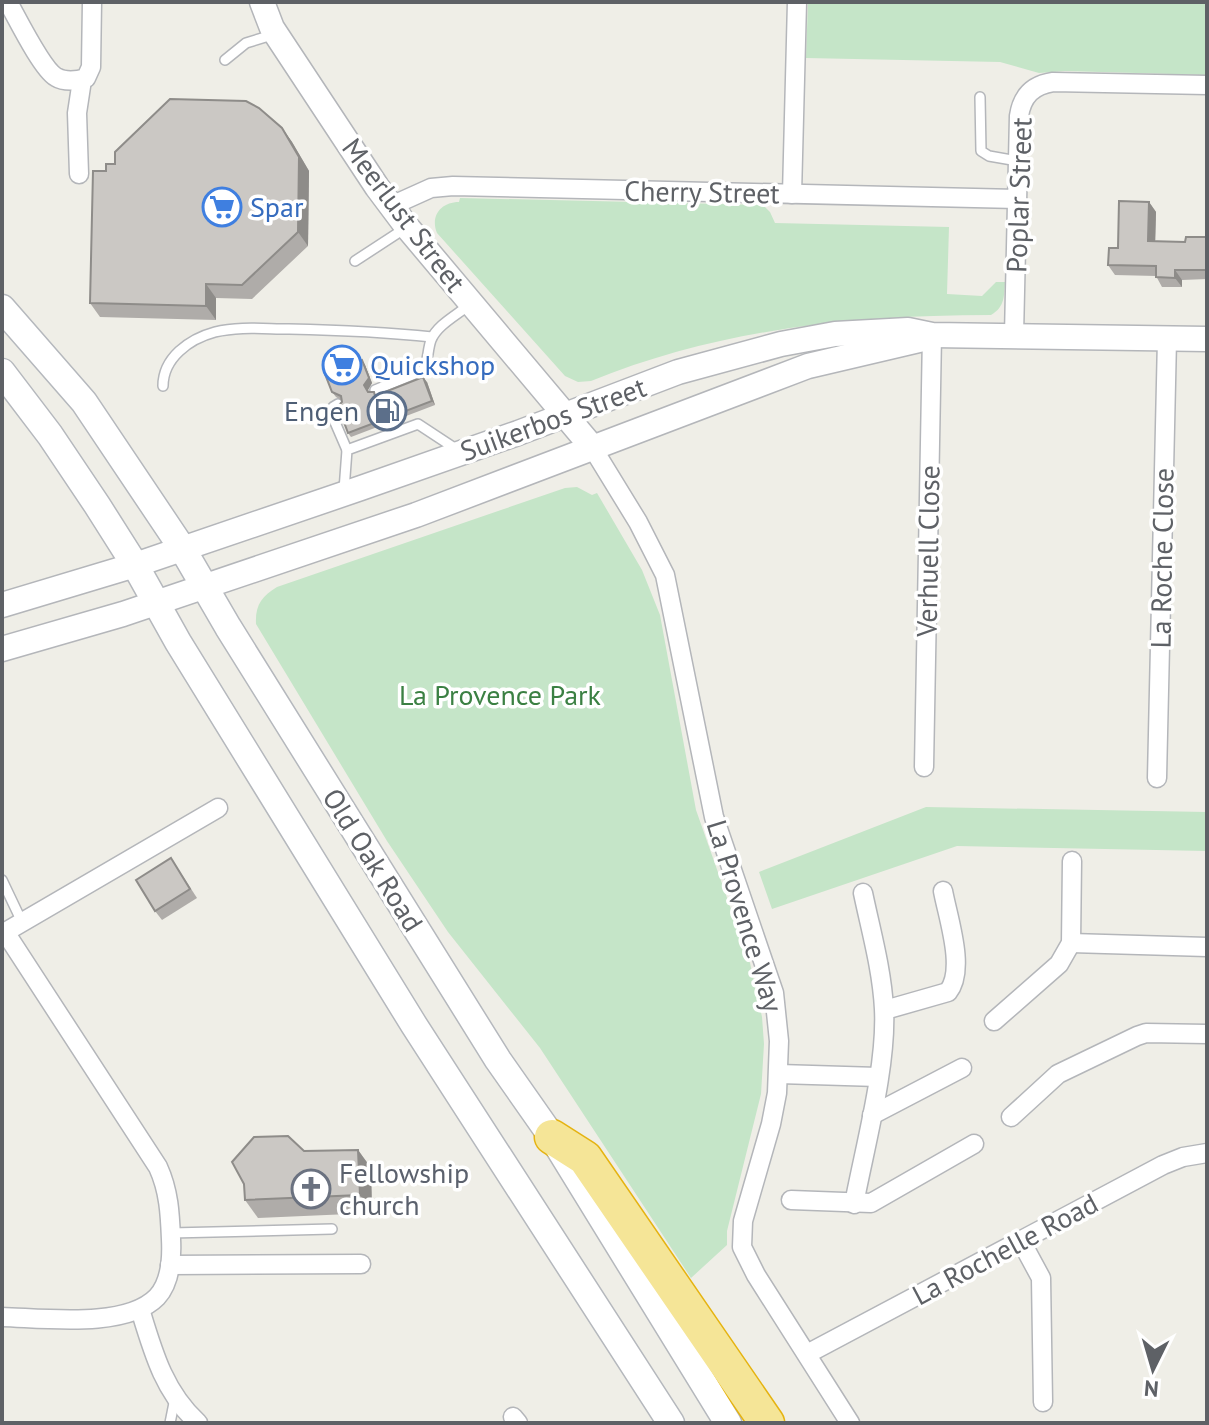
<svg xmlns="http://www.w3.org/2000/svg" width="1209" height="1425" viewBox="0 0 1209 1425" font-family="'PT Sans',sans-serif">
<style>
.green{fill:#c5e5c8}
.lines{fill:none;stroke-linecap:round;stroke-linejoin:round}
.service-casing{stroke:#b4b6ba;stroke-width:12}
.minor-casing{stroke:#b4b6ba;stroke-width:21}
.tertiary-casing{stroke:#b4b6ba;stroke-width:27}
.secondary-casing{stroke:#b5b8bd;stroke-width:29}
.motorway-casing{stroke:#e5b311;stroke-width:37}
.service{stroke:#fff;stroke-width:9}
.minor{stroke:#fff;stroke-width:18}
.tertiary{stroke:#fff;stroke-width:24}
.secondary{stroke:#fff;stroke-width:26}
.motorway{stroke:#f5e597;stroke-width:34}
.wall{fill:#afaca9}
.shaded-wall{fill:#8e8c89}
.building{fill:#cbc8c4;stroke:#8e8c89;stroke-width:2}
.labels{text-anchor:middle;stroke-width:7;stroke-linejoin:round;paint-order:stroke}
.street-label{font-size:28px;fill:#5e6166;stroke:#fff}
.shop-label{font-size:28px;fill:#366cbe;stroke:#fff;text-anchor:start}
.service-label{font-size:28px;fill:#4e5e75;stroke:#fff;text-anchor:end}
.park-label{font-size:28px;fill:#3b8043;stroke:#fff}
.worship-label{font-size:28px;fill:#5b616d;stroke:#fff;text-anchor:start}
</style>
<rect width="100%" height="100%" fill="#efeee7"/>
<g class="green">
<path d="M 808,2 L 1207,2 L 1207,75 L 1065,71 L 1039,73 L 1000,62 L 806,58 Z"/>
<path d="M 460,198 L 763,205 L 770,212 L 775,223 L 949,227 L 947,294 L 982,296 L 996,282 L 1005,282 C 1004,296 1005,307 991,315 C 854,315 719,329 591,381 L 578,382 L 565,376 L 437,233 C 430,216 441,202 459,202 Z"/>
<path d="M 577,487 L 592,495 L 597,493 L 642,570 L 660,615 L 696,810 L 750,963 L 762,1017 L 764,1044 L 761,1094 L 727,1231 L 727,1245 L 691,1278 L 540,1048 L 448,932 L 387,841 L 256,624 C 255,605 262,596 277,587 L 565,488 Z"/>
<path d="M 926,807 L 1207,812 L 1207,851 L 957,846 L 772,909 L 759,872 Z"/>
</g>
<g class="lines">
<defs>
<g id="service">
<path d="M 225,60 L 246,43 L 272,35"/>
<path d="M 980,97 L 981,151 L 989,156 L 1018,161"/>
<path d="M 355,261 L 404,229"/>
<path d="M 163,386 C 163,358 189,339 215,332 C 239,326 265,329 289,329 C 337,330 385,332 432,337"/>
<path d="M 375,390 L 422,371 C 429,362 427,351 431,340 C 437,325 457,315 469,305"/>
<path d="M 338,404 L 333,407 L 331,413 L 347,450"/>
<path d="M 344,490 L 347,450 L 418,424 L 459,451"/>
<path d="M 2,880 L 22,922"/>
<path d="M 171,1233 L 332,1229"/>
<path d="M 170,1423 L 175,1398"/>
</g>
<g id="minor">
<path d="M 8,2 C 17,18 42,69 56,77 C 64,82 77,81 86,78 L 91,67 L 92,2"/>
<path d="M 79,174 L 77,113 L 82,80"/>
<path d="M 792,194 L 797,2"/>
<path d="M 391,206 L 431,188 L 453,186 L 1017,199"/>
<path d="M 1014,335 L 1019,116 C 1022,96 1033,85 1053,82 L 1207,85"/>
<path d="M 592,447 L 638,522 L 665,575 L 714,817 L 774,993 L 779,1041 L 777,1093 L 771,1124 L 743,1221 L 742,1247 L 756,1275 L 850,1423"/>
<path d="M 924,767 L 932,335"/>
<path d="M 1157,778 L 1167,339"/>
<path d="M 2,934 L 218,808"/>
<path d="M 1071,943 L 1207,947"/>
<path d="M 885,1010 L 948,992 C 966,970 948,918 943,891"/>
<path d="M 994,1021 L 1059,964 L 1071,943 L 1072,861"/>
<path d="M 779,1074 L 878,1077"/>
<path d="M 872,1115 L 962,1068"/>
<path d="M 1011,1117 L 1058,1074 L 1137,1036 L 1146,1033 L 1207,1034"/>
<path d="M 791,1200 L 871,1203 L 974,1144"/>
<path d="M 854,1204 C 865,1146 887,1066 884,1009 C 882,970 871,931 863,893"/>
<path d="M 1021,1241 L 1041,1278 L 1043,1402"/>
<path d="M 170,1265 L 361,1264"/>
<path d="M 140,1309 C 153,1352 164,1392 198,1423"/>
<path d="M 2,1317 C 43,1318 126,1329 157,1297 C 170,1283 172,1258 171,1239 C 170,1214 169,1191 158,1167 L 5,932"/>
<path d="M 807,1354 L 1163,1165 L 1183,1157 L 1207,1153"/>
<path d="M 513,1417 L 518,1423"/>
</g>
<g id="tertiary">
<path d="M 262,2 L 272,28 L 377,187 L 407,227 L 592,447"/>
<path d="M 2,605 L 135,565 L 361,488 L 518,433 L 678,372 L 781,344 L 835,334 L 908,330 L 932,335 L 1207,339"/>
<path d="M 2,649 L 123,614 L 416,515 L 808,366 L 923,339"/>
</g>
<g id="secondary">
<path d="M 2,308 L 84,402 L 182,548 L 228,627 L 498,1060 L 552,1137 L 728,1423"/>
<path d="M 2,372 L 50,435 L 97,505 L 135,565 L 178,642 L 414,1025 L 671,1423"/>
</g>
<path id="motorway" d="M 552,1137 L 585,1158 L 767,1423"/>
</defs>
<use href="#service" class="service-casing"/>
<use href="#minor" class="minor-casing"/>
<use href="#tertiary" class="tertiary-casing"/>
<use href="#secondary" class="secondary-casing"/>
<use href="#motorway" class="motorway-casing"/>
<use href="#service" class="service"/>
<use href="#minor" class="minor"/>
<use href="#tertiary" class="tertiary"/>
<use href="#secondary" class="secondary"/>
<use href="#motorway" class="motorway"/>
</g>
<g class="wall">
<path d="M 282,128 L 292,142 L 309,171 L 308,246 L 252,299 L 216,298 L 216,320 L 100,317 L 90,303 L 106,171 L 115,164 Z"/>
<path d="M 1149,202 L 1156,212 L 1155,241 L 1185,242 L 1207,237 L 1207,279 L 1182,280 L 1182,287 L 1162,287 L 1156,276 L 1115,275 L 1108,265 Z"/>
<path d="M 362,360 L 365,365 L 372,383 L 368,390 L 369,392 L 374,392 L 376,396 L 427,382 L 435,405 L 351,437 L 348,433 L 341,400 L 336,397 L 332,392 Z"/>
<path d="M 171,858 L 197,898 L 162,920 L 155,911 Z"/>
<path d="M 358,1150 L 371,1168 L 372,1213 L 258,1218 L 245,1200 L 304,1151 Z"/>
</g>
<g class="shaded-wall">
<path d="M 282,128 L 292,142 L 309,171 L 308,246 L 298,232 Z"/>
<path d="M 1149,202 L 1156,212 L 1155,250 L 1148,241 Z"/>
<path d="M 1175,270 L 1182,280 L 1182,287 L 1175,278 Z"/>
<path d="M 206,284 L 216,298 L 216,320 L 206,306 Z"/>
<path d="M 362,360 L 365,365 L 372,383 L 368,390 L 371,396 L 364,385 Z"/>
<path d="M 423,377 L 427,382 L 435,405 L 432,401 Z"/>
<path d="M 358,1150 L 371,1168 L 372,1213 L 360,1195 Z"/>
</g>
<g class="building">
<path d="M 170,99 L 246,101 L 259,108 L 282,128 L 299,157 L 298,232 L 242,285 L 206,284 L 206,306 L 90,303 L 93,171 L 106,171 L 106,164 L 115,164 L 115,152 Z"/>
<path d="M 1119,201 L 1149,202 L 1148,241 L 1185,242 L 1186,237 L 1207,237 L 1207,270 L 1175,270 L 1175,278 L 1156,277 L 1156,266 L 1108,265 L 1109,248 L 1118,248 Z"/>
<path d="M 362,360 L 369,378 L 364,385 L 368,392 L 374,392 L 375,396 L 423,377 L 432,401 L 348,433 L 338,406 L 342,402 L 341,396 L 332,392 L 325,374 Z"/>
<path d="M 171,858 L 190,889 L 155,911 L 136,880 Z"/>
<path d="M 288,1136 L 304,1151 L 358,1150 L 360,1195 L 245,1200 L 244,1184 L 232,1162 L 254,1137 Z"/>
</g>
<defs>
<symbol id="supermarket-ring" viewBox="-11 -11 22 22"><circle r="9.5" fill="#fff" stroke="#3f7fe0" stroke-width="1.5"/><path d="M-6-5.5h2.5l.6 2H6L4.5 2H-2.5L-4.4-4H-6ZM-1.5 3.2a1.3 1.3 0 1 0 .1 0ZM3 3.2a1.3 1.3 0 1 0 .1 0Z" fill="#3f7fe0"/></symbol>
<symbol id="fuel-ring" viewBox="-11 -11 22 22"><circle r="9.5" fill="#fff" stroke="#5c6f8a" stroke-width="1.5"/><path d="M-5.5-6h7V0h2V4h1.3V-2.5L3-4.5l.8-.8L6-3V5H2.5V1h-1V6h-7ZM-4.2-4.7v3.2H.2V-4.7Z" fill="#5c6f8a"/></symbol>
<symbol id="church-ring" viewBox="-11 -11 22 22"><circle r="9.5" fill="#fff" stroke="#6b7280" stroke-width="1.5"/><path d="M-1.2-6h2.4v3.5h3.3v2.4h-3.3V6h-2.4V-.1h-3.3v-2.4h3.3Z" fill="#6b7280"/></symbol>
</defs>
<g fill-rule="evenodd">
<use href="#supermarket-ring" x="200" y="185" width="44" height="44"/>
<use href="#supermarket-ring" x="320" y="343" width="44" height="44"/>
<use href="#fuel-ring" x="365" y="389" width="44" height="44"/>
<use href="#church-ring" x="289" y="1167" width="44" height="44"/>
</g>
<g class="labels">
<g class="street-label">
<text transform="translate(702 192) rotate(1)" y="10">Cherry Street</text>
<text transform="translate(1019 195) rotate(-88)" y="10">Poplar Street</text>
<text transform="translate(404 215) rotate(53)" y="10">Meerlust Street</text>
<text transform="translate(553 419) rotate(-20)" y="10">Suikerbos Street</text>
<text transform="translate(928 551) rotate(-89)" y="10">Verhuell Close</text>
<text transform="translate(1162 558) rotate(-89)" y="10">La Roche Close</text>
<text transform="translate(373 860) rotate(58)" y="10">Old Oak Road</text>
<text transform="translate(745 916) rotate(73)" y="10">La Provence Way</text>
<text transform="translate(1005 1249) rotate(-28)" y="10">La Rochelle Road</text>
</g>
<g class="shop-label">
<text x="250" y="217">Spar</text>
<text x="370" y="375">Quickshop</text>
</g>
<g class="service-label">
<text x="359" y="421">Engen</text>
</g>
<g class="park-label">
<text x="500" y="705">La Provence Park</text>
</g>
<g class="worship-label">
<text x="339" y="1183">Fellowship<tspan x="339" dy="32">church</tspan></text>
</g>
</g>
<rect width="1209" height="1425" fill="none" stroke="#5e6166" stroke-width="8"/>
<g transform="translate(1153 1369) rotate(185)" stroke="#ffffff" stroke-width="6" paint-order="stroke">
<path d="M0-6L14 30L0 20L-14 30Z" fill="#5e6166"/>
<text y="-12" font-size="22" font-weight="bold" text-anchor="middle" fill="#5e6166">N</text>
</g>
</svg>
